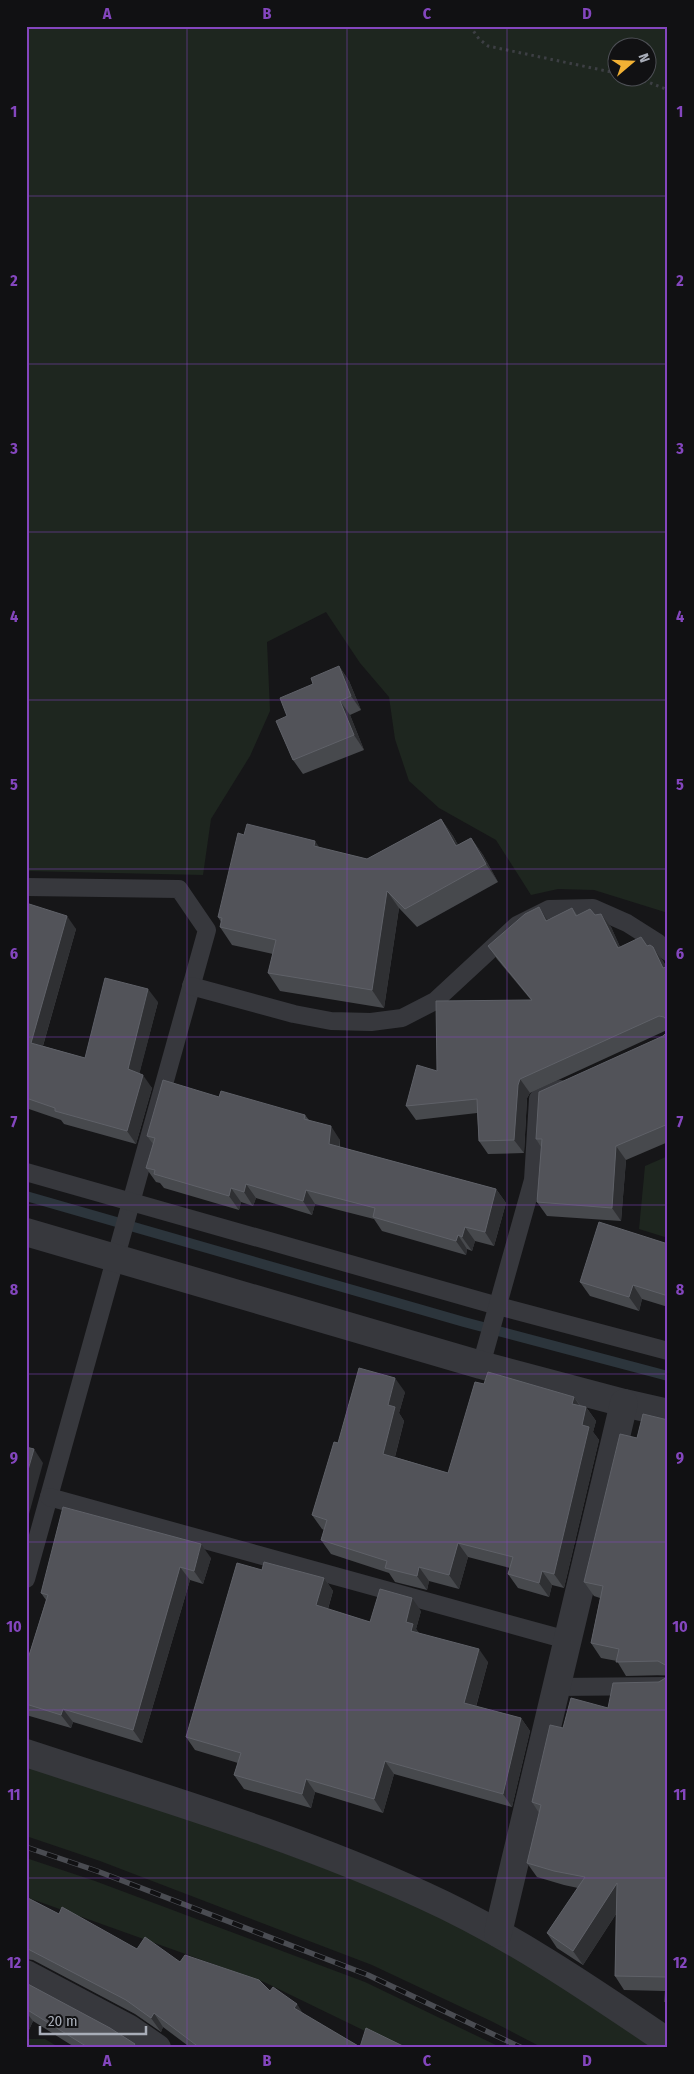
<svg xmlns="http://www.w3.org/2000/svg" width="694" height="2074" viewBox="0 0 694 2074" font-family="'Fira Sans Condensed',sans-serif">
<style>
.green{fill:#1e261f;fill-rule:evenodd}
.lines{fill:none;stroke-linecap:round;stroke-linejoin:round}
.stream{stroke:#2c353c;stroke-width:10}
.path{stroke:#3d3f44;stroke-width:3;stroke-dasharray:2.5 4;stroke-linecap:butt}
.lane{stroke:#37383d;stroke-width:18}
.street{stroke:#37383d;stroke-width:28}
.rail-casing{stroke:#4a4c52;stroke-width:5.5}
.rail{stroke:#111113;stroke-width:4;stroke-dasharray:11;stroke-linecap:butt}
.wall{fill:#47494d}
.shaded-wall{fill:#2f3033}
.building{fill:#525359;stroke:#5f6168}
.grid{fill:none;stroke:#8446be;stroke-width:1;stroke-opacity:0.55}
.neatline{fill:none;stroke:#8446be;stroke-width:2}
.grid-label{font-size:16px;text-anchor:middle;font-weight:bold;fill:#8446be}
</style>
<rect width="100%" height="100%" fill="#161618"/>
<g class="green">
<path d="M 26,26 L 668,26 L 668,913 L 594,890 L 558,889 L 531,895 L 496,840 L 439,808 L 409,781 L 395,739 L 389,697 L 360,663 L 326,612 L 267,642 L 270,711 L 250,756 L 211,819 L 203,875 L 26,871 ZM 616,48 L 646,48 L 646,78 L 616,78 Z"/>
<path d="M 668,1156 L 668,1238 L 639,1229 L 645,1166 Z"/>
<path d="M 26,1765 C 119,1796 213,1826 305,1861 C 343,1875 381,1888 418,1905 C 501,1943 578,1996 653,2048 L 543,2048 L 491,2021 L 372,1965 L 100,1861 L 26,1836 Z"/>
<path d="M 26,1858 L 95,1881 L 365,1982 L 502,2048 L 400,2048 L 264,1982 L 26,1897 Z"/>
<path d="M 26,2039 L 45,2039 L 60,2048 L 26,2048 Z"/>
</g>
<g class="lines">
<path class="stream" d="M 26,1196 L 464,1322 L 668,1376"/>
<g class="path">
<path d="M 470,26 L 479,39 L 488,46 L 616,73"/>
<path d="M 638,78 L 668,90"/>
</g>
<g class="lane">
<path d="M 26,887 L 179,889 L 207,930 L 26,1579"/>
<path d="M 191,986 L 294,1014 L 331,1021 L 371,1022 L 402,1018 L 435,1001 L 517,925 L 549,909 L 593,908 L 627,923 L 657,942 L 668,952"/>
<path d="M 26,1172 L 498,1306 L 668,1351"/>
<path d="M 481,1365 L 533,1180 L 538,1099 L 560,1089"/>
<path d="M 49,1497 L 567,1640"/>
<path d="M 556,1687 L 668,1686"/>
</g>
<g class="street">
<path d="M 26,1232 L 481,1365 L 624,1403 L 668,1413"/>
<path d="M 26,1753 C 160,1797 297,1837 425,1896 C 511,1935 590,1989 668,2042"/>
<path d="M 498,1933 L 624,1403"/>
<path d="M 26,1974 L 128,2028 L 157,2048"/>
</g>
<defs>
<path id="rail" d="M 26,1847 L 97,1871 L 368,1975 L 522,2048"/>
</defs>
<use href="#rail" class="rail-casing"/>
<use href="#rail" class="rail"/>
</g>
<g class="wall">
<path d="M 339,666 L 349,681 L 361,710 L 350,715 L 364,750 L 303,774 L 293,760 L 287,716 L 313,684 Z"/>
<path d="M 441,819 L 453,836 L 458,845 L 471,838 L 483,855 L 498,882 L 417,927 L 399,908 L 384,1008 L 280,991 L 268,973 L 273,954 L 232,945 L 220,927 L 221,922 L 218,917 L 244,835 L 320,848 L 367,859 Z"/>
<path d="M 26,903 L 76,929 L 43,1046 L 85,1058 L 158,1002 L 139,1074 L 152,1088 L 136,1144 L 64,1124 L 61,1120 L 26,1108 Z"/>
<path d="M 572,908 L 578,916 L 595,915 L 611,927 L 620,947 L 648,946 L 653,947 L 663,961 L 668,970 L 668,1142 L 626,1160 L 621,1221 L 547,1216 L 537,1202 L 541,1147 L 536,1139 L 663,1036 L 667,1032 L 667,1030 L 530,1093 L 527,1098 L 524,1153 L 488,1154 L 479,1141 L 477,1113 L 416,1120 L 406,1106 L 437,1071 L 531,1000 L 497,959 L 488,946 L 548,920 Z"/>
<path d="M 219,1097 L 305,1115 L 309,1120 L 340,1140 L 340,1147 L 496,1189 L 506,1203 L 494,1246 L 475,1241 L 472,1251 L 467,1249 L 466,1255 L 382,1231 L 374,1219 L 315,1204 L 312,1215 L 256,1198 L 253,1206 L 241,1202 L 239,1210 L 164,1188 L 160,1183 L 156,1182 L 146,1168 L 153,1144 L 147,1136 Z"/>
<path d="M 668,1244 L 668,1307 L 642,1299 L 639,1311 L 590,1296 L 580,1282 Z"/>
<path d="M 484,1384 L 574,1397 L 580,1405 L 586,1407 L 596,1421 L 593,1432 L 599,1440 L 564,1588 L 552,1585 L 549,1597 L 518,1588 L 508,1574 L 510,1568 L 468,1557 L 459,1589 L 429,1581 L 427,1590 L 395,1582 L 389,1573 L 331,1554 L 321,1540 L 324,1530 L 322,1529 L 312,1515 L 338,1443 L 405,1392 L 399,1413 L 404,1421 L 395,1457 L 448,1473 Z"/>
<path d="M 668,1420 L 668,2005 L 665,2002 L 665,1991 L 624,1990 L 615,1976 L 616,1914 L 583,1965 L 557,1948 L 547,1933 L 578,1888 L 564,1885 L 537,1877 L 527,1863 L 539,1813 L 532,1802 L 563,1728 L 608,1708 L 667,1677 L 668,1675 L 626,1676 L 617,1661 L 601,1658 L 591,1643 L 600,1598 L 594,1596 L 584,1582 L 637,1438 Z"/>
<path d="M 211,1558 L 203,1584 L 190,1580 L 142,1743 L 73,1722 L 71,1728 L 26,1715 L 26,1665 L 46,1600 L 41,1593 Z"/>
<path d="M 262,1570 L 324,1578 L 333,1591 L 328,1609 L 370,1622 L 421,1611 L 416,1629 L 419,1633 L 488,1662 L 476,1707 L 521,1718 L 530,1731 L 512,1807 L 394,1774 L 383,1813 L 315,1792 L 311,1808 L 244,1789 L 234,1775 L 238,1763 L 195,1750 L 186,1737 Z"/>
<path d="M 26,1897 L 59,1914 L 137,1949 L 270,1991 L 303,2014 L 360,2047 L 407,2048 L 191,2048 L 163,2027 L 161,2032 L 135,2014 L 33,1960 L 26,1959 Z"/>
<path d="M 26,1983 L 137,2048 L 76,2048 L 33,2021 L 28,2032 L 26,2031 Z"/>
</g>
<g class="shaded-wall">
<path d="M 339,666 L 349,681 L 361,710 L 351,696 Z"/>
<path d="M 340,701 L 350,715 L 364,750 L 354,735 Z"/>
<path d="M 441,819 L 453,836 L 468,863 L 456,846 Z"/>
<path d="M 471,838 L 483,855 L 498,882 L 486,864 Z"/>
<path d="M 315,841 L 327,858 L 314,846 Z"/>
<path d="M 387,891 L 399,908 L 384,1008 L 372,990 Z"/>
<path d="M 539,907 L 548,921 L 546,921 Z"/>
<path d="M 601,914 L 611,927 L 627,962 L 618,948 Z"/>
<path d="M 67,916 L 76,929 L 40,1056 L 31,1043 Z"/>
<path d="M 653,947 L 663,961 L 668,970 L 668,975 L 663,968 Z"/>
<path d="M 148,989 L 158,1002 L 137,1083 L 128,1069 Z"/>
<path d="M 143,1075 L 152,1088 L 136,1144 L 127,1131 Z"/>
<path d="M 520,1079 L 530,1093 L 527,1098 L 524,1153 L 514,1140 L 518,1085 Z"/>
<path d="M 331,1126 L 340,1140 L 338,1158 L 329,1144 Z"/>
<path d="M 616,1146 L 626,1160 L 621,1221 L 612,1208 Z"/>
<path d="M 246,1184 L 256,1198 L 253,1206 L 244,1192 Z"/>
<path d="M 231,1188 L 241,1202 L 239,1210 L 229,1196 Z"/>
<path d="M 496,1189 L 506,1203 L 494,1246 L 485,1232 Z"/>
<path d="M 306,1190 L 315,1204 L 312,1215 L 303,1201 Z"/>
<path d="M 465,1227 L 475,1241 L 472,1251 L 462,1237 Z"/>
<path d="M 458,1235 L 467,1249 L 466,1255 L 456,1241 Z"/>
<path d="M 633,1285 L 642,1299 L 639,1311 L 629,1297 Z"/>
<path d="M 395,1378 L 405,1392 L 399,1413 L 404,1421 L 392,1468 L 383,1454 L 388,1405 Z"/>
<path d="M 574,1397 L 583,1411 L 572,1404 Z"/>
<path d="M 586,1407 L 596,1421 L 593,1432 L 599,1440 L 564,1588 L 554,1574 L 582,1425 Z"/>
<path d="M 26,1422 L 28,1425 L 26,1432 Z"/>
<path d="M 34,1449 L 43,1463 L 26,1525 L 26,1477 Z"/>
<path d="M 458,1543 L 468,1557 L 459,1589 L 449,1575 Z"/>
<path d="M 201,1544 L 211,1558 L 203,1584 L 194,1571 Z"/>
<path d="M 180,1567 L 190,1580 L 142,1743 L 133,1730 Z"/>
<path d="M 419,1567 L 429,1581 L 427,1590 L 417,1576 Z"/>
<path d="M 542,1571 L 552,1585 L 549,1597 L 539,1583 Z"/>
<path d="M 324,1578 L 333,1591 L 325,1618 L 316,1605 Z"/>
<path d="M 412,1598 L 421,1611 L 416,1629 L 422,1638 L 421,1644 L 406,1622 Z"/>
<path d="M 479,1649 L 488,1662 L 473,1717 L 464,1703 Z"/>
<path d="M 63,1709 L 73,1722 L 71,1728 L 61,1715 Z"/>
<path d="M 521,1718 L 530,1731 L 512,1807 L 503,1794 Z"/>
<path d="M 385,1761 L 394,1774 L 383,1813 L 374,1799 Z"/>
<path d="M 306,1779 L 315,1792 L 311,1808 L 302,1794 Z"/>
<path d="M 617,1883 L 627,1897 L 583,1965 L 573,1951 Z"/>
<path d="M 297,2004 L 306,2018 L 294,2008 Z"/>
<path d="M 26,2012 L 33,2021 L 28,2032 L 26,2030 Z"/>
<path d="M 154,2013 L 163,2027 L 161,2032 L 151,2018 Z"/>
</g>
<g class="building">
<path d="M 339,666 L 351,696 L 340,701 L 354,735 L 293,760 L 276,721 L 287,716 L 280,698 L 313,684 L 311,678 Z"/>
<path d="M 441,819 L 456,846 L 471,838 L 486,864 L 405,909 L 387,891 L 372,990 L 268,973 L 276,940 L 220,927 L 222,918 L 218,917 L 238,833 L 244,835 L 247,824 L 315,841 L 314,846 L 367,859 Z"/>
<path d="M 26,903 L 67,916 L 31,1043 L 85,1058 L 105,978 L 148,989 L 128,1069 L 143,1075 L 127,1131 L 55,1111 L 55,1108 L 26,1098 Z"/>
<path d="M 539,907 L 546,921 L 572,908 L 576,916 L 590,909 L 595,915 L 601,914 L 618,948 L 641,937 L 647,946 L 650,945 L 653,947 L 663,968 L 666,967 L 668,971 L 668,1022 L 664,1017 L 659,1016 L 520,1079 L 518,1085 L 514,1140 L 479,1141 L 477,1099 L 406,1106 L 417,1065 L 437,1071 L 436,1001 L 532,1000 L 488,946 L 525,914 Z"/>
<path d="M 668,1027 L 668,1124 L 616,1146 L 612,1208 L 537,1202 L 542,1139 L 536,1139 L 539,1092 L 663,1036 L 667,1032 Z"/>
<path d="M 163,1080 L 219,1097 L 221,1091 L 305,1115 L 304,1119 L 331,1126 L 329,1144 L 496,1189 L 485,1232 L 465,1227 L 462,1237 L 458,1235 L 456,1241 L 373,1217 L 375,1208 L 306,1190 L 303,1201 L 246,1184 L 244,1192 L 231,1188 L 229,1196 L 154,1174 L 155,1170 L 146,1168 L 155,1138 L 147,1136 Z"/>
<path d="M 599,1222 L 668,1244 L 668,1296 L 633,1285 L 629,1297 L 580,1282 Z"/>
<path d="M 359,1368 L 395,1378 L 388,1405 L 395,1407 L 383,1454 L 448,1473 L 475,1382 L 484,1384 L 488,1372 L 574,1397 L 572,1404 L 586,1407 L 582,1425 L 589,1427 L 554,1574 L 542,1571 L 539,1583 L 508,1574 L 513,1557 L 458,1543 L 449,1575 L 419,1567 L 417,1576 L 385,1568 L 387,1561 L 321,1540 L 327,1520 L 312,1515 L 334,1442 L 338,1443 Z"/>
<path d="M 643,1414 L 668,1420 L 668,1669 L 667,1666 L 658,1661 L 616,1662 L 619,1649 L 591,1643 L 603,1586 L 584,1582 L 620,1434 L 637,1438 Z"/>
<path d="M 26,1447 L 34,1449 L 26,1477 Z"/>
<path d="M 63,1507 L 201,1544 L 194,1571 L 180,1567 L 133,1730 L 63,1709 L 61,1715 L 26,1704 L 26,1665 L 48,1595 L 41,1593 Z"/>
<path d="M 264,1562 L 324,1578 L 316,1605 L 370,1622 L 380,1589 L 412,1598 L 406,1622 L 413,1624 L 411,1631 L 479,1649 L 464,1703 L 521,1718 L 503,1794 L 385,1761 L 374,1799 L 306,1779 L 302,1794 L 234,1775 L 241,1753 L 186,1737 L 237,1563 L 262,1570 Z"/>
<path d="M 668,1675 L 668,2002 L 665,2002 L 666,1977 L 615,1976 L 617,1883 L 573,1951 L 547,1933 L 585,1877 L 554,1871 L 527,1863 L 541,1805 L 532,1802 L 550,1725 L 563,1728 L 571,1698 L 608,1708 L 613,1683 L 659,1682 L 667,1677 Z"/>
<path d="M 26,1897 L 59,1914 L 62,1907 L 137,1949 L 145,1937 L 180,1962 L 185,1955 L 259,1980 L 270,1991 L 273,1987 L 297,2004 L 294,2008 L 360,2047 L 366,2028 L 407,2048 L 200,2048 L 154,2013 L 151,2018 L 126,2000 L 26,1948 Z"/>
<path d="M 26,1983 L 110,2028 L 135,2044 L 132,2048 L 89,2048 L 26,2009 Z"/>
</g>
<path class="grid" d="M 187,26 L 187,2048M 347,26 L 347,2048M 507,26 L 507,2048M 26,196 L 668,196M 26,364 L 668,364M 26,532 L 668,532M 26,700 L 668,700M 26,869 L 668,869M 26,1037 L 668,1037M 26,1205 L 668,1205M 26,1374 L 668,1374M 26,1542 L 668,1542M 26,1710 L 668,1710M 26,1878 L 668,1878"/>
<rect width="694" height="2074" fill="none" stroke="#111113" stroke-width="55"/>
<g transform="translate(632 62) rotate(71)"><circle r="24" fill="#111113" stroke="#4d4f55"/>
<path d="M0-4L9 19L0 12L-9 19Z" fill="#f2b134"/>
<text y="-8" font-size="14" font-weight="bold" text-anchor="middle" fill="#a8adb8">N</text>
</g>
<path d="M40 2026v8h106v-8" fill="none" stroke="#a8adb8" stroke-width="2.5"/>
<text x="48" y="2026" font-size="15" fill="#a8adb8" stroke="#111113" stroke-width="4" paint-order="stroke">20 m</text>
<rect x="28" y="28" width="638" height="2018" class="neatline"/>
<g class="grid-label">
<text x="107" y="19">A</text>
<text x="267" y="19">B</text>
<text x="427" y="19">C</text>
<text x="587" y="19">D</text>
<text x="14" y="117">1</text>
<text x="680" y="117">1</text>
<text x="14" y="286">2</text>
<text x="680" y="286">2</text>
<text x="14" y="454">3</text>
<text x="680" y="454">3</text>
<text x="14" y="622">4</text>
<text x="680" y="622">4</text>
<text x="14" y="790">5</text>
<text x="680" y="790">5</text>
<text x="14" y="959">6</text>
<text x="680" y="959">6</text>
<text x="14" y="1127">7</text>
<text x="680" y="1127">7</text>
<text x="14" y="1295">8</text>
<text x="680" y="1295">8</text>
<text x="14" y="1463">9</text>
<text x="680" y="1463">9</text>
<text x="14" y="1632">10</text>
<text x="680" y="1632">10</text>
<text x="14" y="1800">11</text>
<text x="680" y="1800">11</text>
<text x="14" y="1968">12</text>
<text x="680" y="1968">12</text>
<text x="107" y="2066">A</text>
<text x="267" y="2066">B</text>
<text x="427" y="2066">C</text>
<text x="587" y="2066">D</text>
</g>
</svg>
